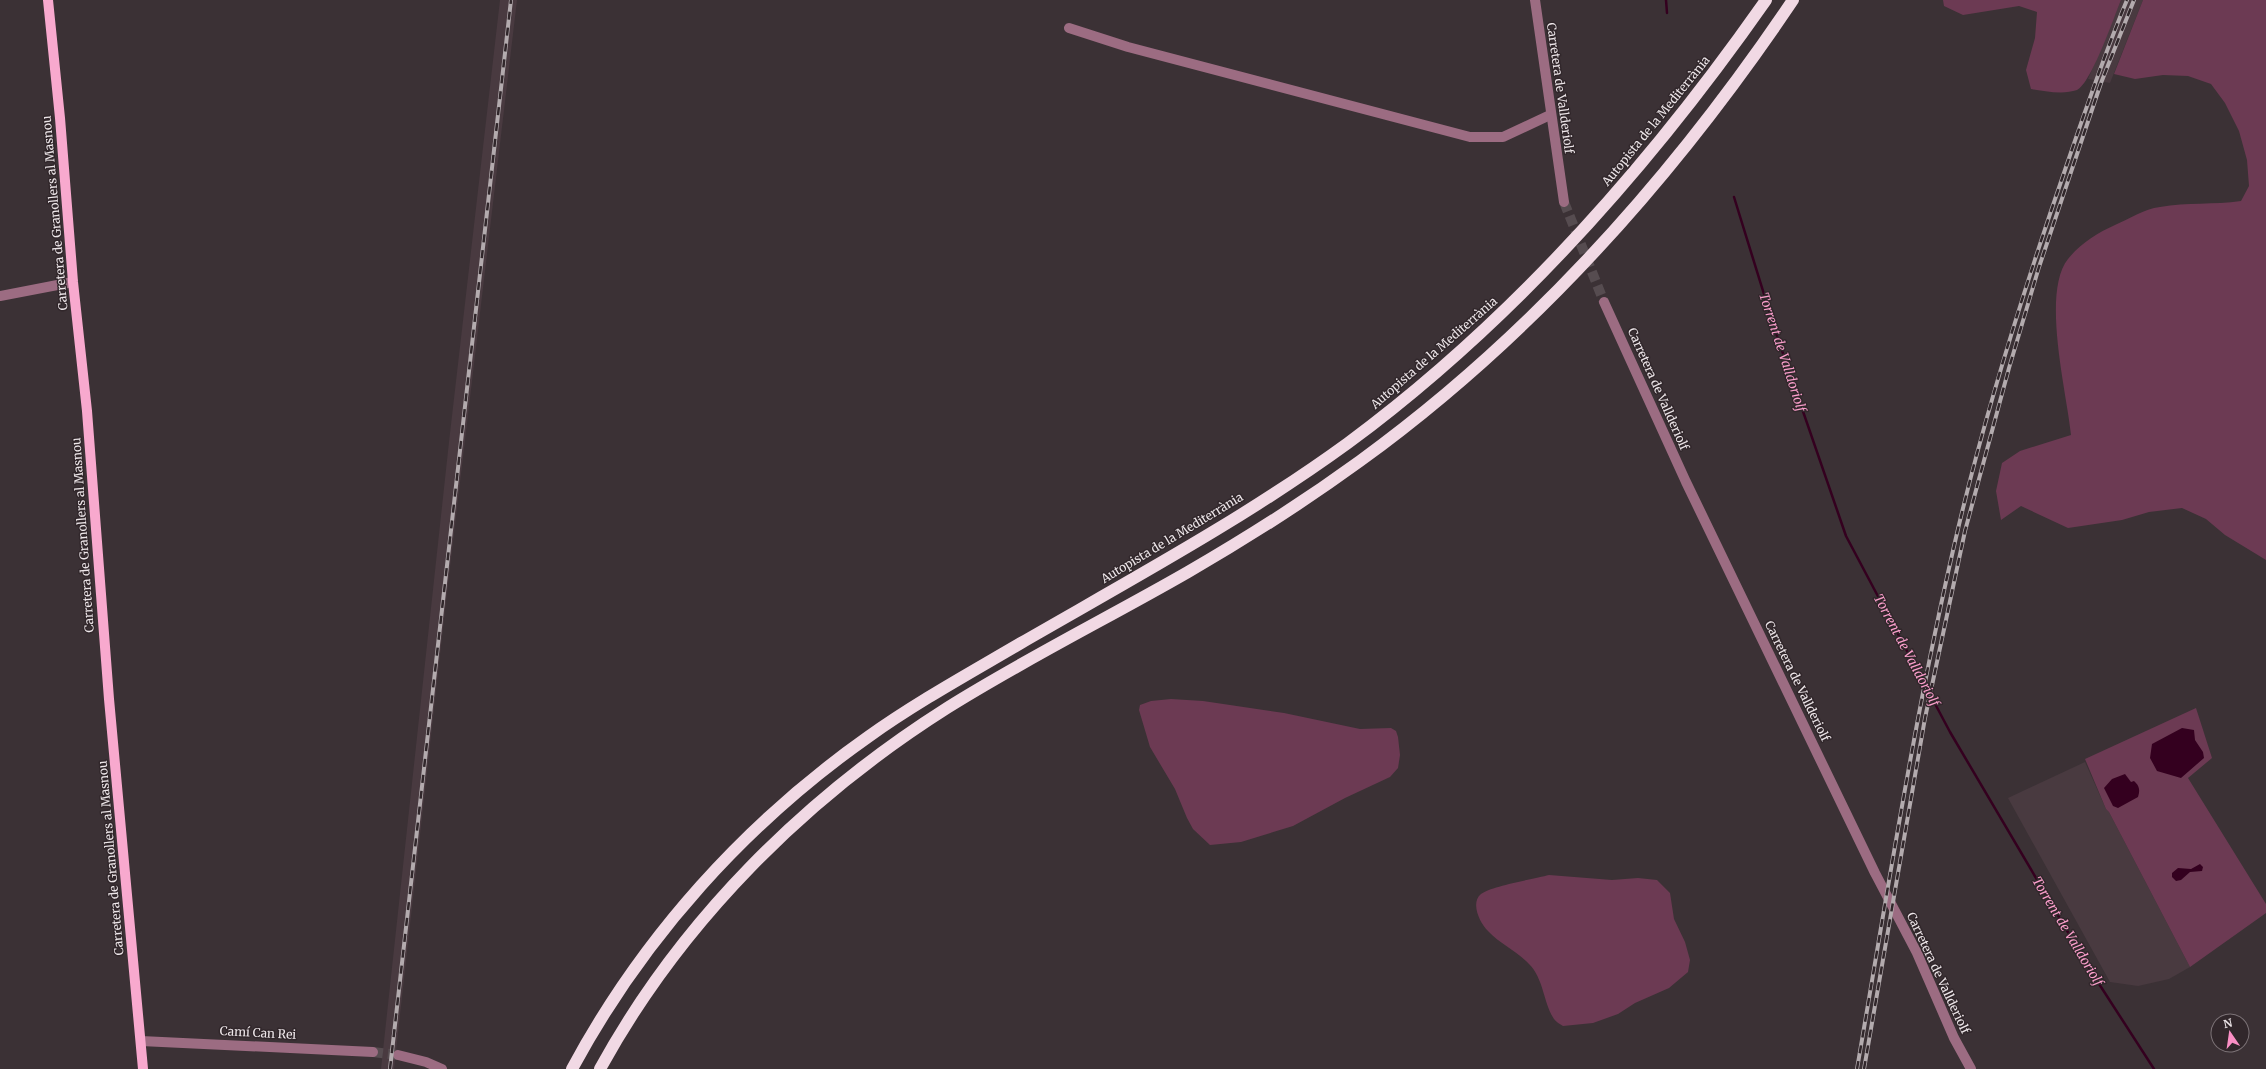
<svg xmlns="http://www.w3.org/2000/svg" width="2266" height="1069" viewBox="0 0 2266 1069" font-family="Merriweather,serif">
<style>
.built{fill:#493a40}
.green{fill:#6c3a53}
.water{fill:#34001f}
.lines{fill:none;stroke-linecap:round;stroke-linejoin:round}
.stream{stroke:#34001f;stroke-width:2.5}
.minor-tunnel{stroke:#564c50;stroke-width:10;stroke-dasharray:10 5;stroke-linecap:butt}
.minor{stroke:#9c6c82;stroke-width:10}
.major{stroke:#f8a9ce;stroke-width:10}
.highway{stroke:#f1d9e4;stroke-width:12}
.rail-casing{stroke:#b3abae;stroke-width:4}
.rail{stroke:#31272b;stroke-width:2.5;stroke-dasharray:8;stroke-linecap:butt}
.labels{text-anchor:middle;stroke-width:3;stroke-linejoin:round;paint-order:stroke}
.street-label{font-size:12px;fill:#ede6e9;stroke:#31272b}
.water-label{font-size:13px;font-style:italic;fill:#fa9ecb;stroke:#31272b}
</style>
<rect width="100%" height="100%" fill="#3b3135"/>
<g class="built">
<path d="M 500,0 L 517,0 L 446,601 L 394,1069 L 381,1069 L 449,442 Z"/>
<path d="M 2121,0 L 2143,0 L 2110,83 L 2088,79 Z"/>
<path d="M 2085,762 L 2106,809 L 2109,812 L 2190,967 L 2169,979 L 2138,986 L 2110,982 L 2008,798 Z"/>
</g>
<g class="green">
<path d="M 1943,0 L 2121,0 C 2114,17 2091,84 2077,90 C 2063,95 2044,91 2031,89 L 2026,70 L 2035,38 L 2037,12 L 2019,6 L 1963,15 L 1944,6 Z"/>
<path d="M 2143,0 L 2266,0 L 2266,560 L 2225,535 L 2206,519 L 2182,508 L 2149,512 L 2122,520 L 2068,528 L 2021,506 L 2001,520 L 1996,491 L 2002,463 L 2020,451 L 2071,435 C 2067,393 2041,293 2068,259 C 2080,244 2097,233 2115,225 C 2129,219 2144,209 2160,207 C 2187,202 2214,205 2241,201 L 2249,186 L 2247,160 L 2239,131 L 2225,103 L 2211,84 L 2188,76 L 2163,75 L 2135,79 L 2114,74 Z"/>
<path d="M 1171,699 L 1203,701 L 1284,713 L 1360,729 L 1391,728 L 1396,731 L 1398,737 L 1400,755 L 1398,768 L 1390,777 L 1345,798 L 1293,826 L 1241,842 L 1210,845 L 1193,829 L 1187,818 L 1175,789 L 1150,747 L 1139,710 L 1140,705 L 1151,701 Z"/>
<path d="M 2196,708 L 2212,758 L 2188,778 L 2266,904 L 2266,913 L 2190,967 L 2109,812 L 2106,809 L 2085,759 Z"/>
<path d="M 1549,875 L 1612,880 L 1638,878 L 1657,880 L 1670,893 L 1674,919 L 1685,942 L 1690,960 L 1688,972 L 1669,988 L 1635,1003 L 1618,1014 L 1593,1023 L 1563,1026 C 1560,1024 1556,1022 1554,1019 C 1543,1002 1544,979 1529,964 C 1517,951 1500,944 1488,931 C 1480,923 1470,903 1481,894 C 1491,886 1534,879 1549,875 Z"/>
</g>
<g class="water">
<path d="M 2182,728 L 2194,730 L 2195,740 L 2203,752 L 2204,758 L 2181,778 L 2157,771 L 2150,758 L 2152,744 Z"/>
<path d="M 2125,774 L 2131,782 L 2134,781 C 2140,786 2140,791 2138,797 L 2118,808 L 2113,806 L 2104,788 L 2112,779 Z"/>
<path d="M 2200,864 L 2203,867 L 2202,871 L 2190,872 L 2181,880 L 2176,881 L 2172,877 L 2172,873 L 2178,868 L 2191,869 Z"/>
</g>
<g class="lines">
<g class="stream">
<path d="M 1666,0 L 1667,13"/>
<path d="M 1734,197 L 1776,333 L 1846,536 L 1950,732 L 2092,973 L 2154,1069"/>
</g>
<g class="minor-tunnel">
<path d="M 1564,202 L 1604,302"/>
<path d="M 373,1052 L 398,1055"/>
</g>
<g class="minor">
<path d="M 1535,0 L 1564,202"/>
<path d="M 1069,28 L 1128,47 L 1470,137 L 1503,137 L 1550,115"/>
<path d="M 0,296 L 73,282"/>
<path d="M 1604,302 L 1686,482 L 1875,873 L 1917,953 L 1954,1038 L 1971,1069"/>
<path d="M 141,1041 L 373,1052"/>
<path d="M 398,1055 L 426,1062 L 442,1069"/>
</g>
<path class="major" d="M 48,0 L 60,118 L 73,282 L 87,411 L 109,699 L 143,1069"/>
<g class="highway">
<path d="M 572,1069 C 643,937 746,823 868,737 C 917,702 970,673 1021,643 C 1132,579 1245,518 1348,443 C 1513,321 1649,167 1766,0"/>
<path d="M 600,1069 C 681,921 805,798 947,708 C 1025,659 1108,618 1188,572 C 1247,538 1305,501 1360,461 C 1531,337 1675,175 1793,0"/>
</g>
<defs>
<g id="rail">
<path d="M 390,1069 L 511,0"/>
<path d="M 1857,1069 C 1888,889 1916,707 1958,529 C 1987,406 2025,286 2066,167 C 2085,111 2104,55 2127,0"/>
<path d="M 1864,1069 L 1925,718 L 1965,531 L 2009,368 L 2039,267 L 2101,83 L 2134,0"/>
</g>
</defs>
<use href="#rail" class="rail-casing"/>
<use href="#rail" class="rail"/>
</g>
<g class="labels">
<g class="street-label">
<text transform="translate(1560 88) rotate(82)" y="4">Carretera de Vallderiolf</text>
<text transform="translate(1656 121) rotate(-51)" y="4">Autopista de la Mediterrània</text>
<text transform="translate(55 213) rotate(-95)" y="4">Carretera de Granollers al Masnou</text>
<text transform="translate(1434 353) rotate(-41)" y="4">Autopista de la Mediterrània</text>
<text transform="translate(1658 389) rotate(66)" y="4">Carretera de Vallderiolf</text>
<text transform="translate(83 535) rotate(-94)" y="4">Carretera de Granollers al Masnou</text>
<text transform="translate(1172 538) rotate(-31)" y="4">Autopista de la Mediterrània</text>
<text transform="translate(1797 681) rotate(64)" y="4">Carretera de Vallderiolf</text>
<text transform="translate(111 858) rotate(-95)" y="4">Carretera de Granollers al Masnou</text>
<text transform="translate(1938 973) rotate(65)" y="4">Carretera de Vallderiolf</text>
<text transform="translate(258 1033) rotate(3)" y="4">Camí Can Rei</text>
</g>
<g class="water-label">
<text transform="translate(1783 352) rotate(72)" y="5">Torrent de Valldoriolf</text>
<text transform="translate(1907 650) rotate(62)" y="5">Torrent de Valldoriolf</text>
<text transform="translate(2068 931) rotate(59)" y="5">Torrent de Valldoriolf</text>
</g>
</g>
<g transform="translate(2230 1033) rotate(347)"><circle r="19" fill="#31272b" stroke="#7c7377"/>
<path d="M0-3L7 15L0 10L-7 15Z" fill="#fb8fc5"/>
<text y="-6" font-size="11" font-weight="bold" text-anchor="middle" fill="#ede6e9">N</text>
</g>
</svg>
